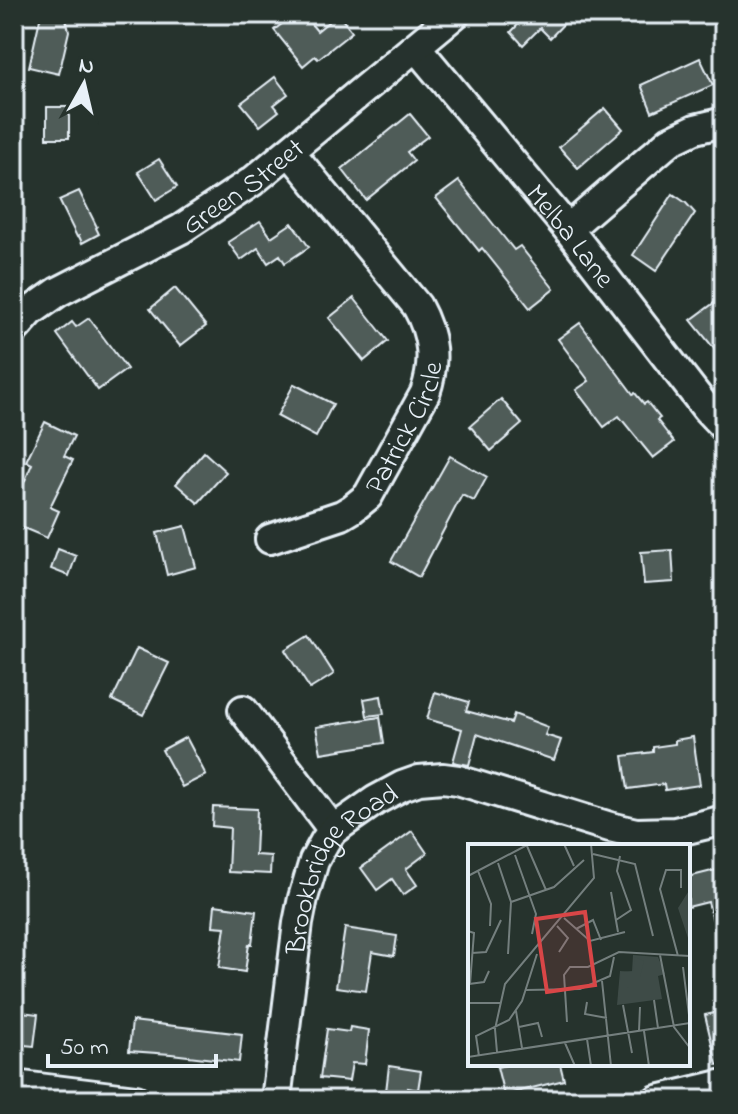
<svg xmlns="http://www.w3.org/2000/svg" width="738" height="1114" viewBox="0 0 738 1114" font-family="'Indie Flower',sans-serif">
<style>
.building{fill:#505c59;stroke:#e8f1f8;stroke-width:2}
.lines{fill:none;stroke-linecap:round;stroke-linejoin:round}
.minor-casing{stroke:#e8f1f8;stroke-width:34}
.minor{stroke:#26332d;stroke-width:28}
.labels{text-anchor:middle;stroke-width:6;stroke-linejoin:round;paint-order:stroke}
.street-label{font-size:28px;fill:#e8f1f8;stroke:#26332d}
.inset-road{fill:none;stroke:#747f7e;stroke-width:2}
.view{fill:#d94647;fill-opacity:0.15;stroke:#d94647;stroke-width:4}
.inset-edge{fill:none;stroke:#e8f1f8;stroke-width:4}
</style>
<rect width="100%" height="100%" fill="#26332d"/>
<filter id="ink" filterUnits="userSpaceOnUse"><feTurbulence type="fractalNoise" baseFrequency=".0125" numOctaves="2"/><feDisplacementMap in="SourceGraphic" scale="16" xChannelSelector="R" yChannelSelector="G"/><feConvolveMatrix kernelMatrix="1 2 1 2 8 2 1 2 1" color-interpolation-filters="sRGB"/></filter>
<g filter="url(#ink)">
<g class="building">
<path d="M 41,14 L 65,14 L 69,31 L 59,74 L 29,67 Z"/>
<path d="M 295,14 L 303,14 L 317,31 L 338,14 L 352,32 L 318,59 L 315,56 L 303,66 L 274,30 Z"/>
<path d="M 525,14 L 573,14 L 550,38 L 540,28 L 523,45 L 511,32 L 527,15 Z"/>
<path d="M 700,58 L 713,85 L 652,112 L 641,85 Z"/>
<path d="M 275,77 L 288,94 L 274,105 L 279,111 L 260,126 L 241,103 Z"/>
<rect x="47" y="107" width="22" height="31"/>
<path d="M 605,108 L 623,129 L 578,168 L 559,147 Z"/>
<path d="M 410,114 L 428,136 L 407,152 L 414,161 L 366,200 L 342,169 Z"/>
<path d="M 159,159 L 177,187 L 156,200 L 138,172 Z"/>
<path d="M 459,181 L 514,250 L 520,246 L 554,289 L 530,308 L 482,248 L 479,251 L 436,198 Z"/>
<path d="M 79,191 L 97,227 L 96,228 L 99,234 L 82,243 L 79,236 L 77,237 L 59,200 Z"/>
<path d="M 673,194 L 686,203 L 695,213 L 656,271 L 633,255 Z"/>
<path d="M 260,221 L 271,237 L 292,223 L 309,247 L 285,263 L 280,255 L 268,263 L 258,248 L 241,260 L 228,242 Z"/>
<path d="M 175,288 L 206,326 L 180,346 L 150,309 Z"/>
<path d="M 354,298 L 388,341 L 364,361 L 329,318 Z"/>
<path d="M 714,303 L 724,316 L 724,361 L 691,320 Z"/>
<path d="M 89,318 L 127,369 L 98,390 L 57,334 L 72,322 L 76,327 Z"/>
<path d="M 580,323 L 633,394 L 635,393 L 644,404 L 647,402 L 660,418 L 657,420 L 674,442 L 653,458 L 619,416 L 604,427 L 576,390 L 589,381 L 558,339 Z"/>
<path d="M 294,384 L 333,404 L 316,437 L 277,416 Z"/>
<path d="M 501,399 L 522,424 L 491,451 L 470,426 Z"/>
<path d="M 45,422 L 74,436 L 64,456 L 73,460 L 50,507 L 59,511 L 47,538 L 14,524 L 14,495 L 18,497 L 32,464 L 26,461 Z"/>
<path d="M 204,452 L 226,472 L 198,503 L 176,484 Z"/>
<path d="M 450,456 L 487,477 L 474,501 L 462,495 L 419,577 L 391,561 Z"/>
<path d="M 185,526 L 196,567 L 167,575 L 157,533 Z"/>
<path d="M 58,549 L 76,556 L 69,576 L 51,569 Z"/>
<path d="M 672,550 L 674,582 L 644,584 L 641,552 Z"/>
<path d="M 309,635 L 334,674 L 310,689 L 285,650 Z"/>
<path d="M 137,648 L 169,663 L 143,715 L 112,700 Z"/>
<path d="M 435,692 L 469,702 L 466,711 L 511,723 L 514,714 L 548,727 L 545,735 L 561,740 L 554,760 L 477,734 L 469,765 L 453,762 L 462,729 L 427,719 Z"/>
<path d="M 381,696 L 384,714 L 367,716 L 364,699 Z"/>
<path d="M 380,717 L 384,743 L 321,753 L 316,727 Z"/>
<path d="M 186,737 L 206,775 L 182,787 L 162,750 Z"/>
<path d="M 693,737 L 700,785 L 665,790 L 664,784 L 628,789 L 623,756 L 653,752 L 653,747 L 675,744 L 675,740 Z"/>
<path d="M 213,807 L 257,809 L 255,855 L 271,856 L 270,874 L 228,872 L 230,828 L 212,826 Z"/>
<path d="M 412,831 L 427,853 L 406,869 L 417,885 L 403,895 L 392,879 L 377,890 L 361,868 Z"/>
<path d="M 720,869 L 724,885 L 724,938 L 718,939 L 708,902 L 688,907 L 688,877 Z"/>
<path d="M 215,905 L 256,911 L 252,944 L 249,944 L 245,972 L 219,968 L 225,927 L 213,926 Z"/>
<path d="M 345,928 L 397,936 L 394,956 L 372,952 L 366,991 L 336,987 Z"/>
<path d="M 14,1011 L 38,1014 L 34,1046 L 14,1044 Z"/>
<path d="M 724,1011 L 724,1064 L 717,1065 L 705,1015 Z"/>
<path d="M 132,1021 L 242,1034 L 239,1062 L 171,1054 L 129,1051 Z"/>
<path d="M 350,1027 L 369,1030 L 365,1064 L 352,1063 L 349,1081 L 320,1078 L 327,1029 L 349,1032 Z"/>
<path d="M 510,1064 L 560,1064 L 564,1080 L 504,1095 L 497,1067 Z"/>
<path d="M 389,1066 L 421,1071 L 418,1090 L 408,1088 L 406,1100 L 385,1100 Z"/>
</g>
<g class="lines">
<defs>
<g id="minor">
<path id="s1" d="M 416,47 L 568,229 L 706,408 L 724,427"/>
<path d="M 568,229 L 670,141 L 695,129 L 724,122"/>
<path id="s2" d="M 14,330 L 31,311 L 58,292 L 181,229 L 253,181 L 455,14"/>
<path id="s3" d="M 270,539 L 342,515 L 352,509 L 368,496 L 425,393 C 436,362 433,335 417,306 L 290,152"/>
<path d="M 243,710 L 333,830"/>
<path d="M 14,1085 L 136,1100"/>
<path id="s4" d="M 276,1100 L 298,923 L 303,898 L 314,861 L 325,841 L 333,830 L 376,800 L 402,786 L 419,780 L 443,778 L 458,780 L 610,827 L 636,833 L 675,832 L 724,820"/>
<path d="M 657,1100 L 724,1084"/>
</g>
</defs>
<use href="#minor" class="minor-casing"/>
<use href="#minor" class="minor"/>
</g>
</g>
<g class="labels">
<g class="street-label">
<text dy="10" stroke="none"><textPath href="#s2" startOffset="272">Green Street</textPath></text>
<text dy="10" stroke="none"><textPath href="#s1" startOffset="244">Melba Lane</textPath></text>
<text dy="10" stroke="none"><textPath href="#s3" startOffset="186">Patrick Circle</textPath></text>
<text dy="10" stroke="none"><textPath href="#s4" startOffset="250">Brookbridge Road</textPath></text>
</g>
</g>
<g transform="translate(468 844)">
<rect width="222" height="222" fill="#26332d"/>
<path d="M 222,45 L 222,100 L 210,64 ZM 165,111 L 190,113 L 197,130 L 190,132 L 194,155 L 149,161 L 152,127 L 164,128 Z" fill="#3e4b47"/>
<path d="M 167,113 L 176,117 L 172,133 L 150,153 L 153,128 L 165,127 Z" fill="#3e4b47"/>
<path class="inset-road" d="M 96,0 L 106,22M 59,2 L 78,46M 125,10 L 167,20 L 185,92M 47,11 L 68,70 L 64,90M 30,19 L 43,58 L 40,110M 10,27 L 23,60 L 22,82M 0,32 L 61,0M 143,48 L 150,88M 43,58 L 86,43 L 116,16M 96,74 L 122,97 L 157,88M 148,76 L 163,66 L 149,27 L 152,12M 89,82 L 100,94 L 91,108M 108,85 L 125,76 L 133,96M 0,87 L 6,89 L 2,140M 4,109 L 18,108 L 33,76M 192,111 L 206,183 L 222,204M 210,112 L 192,45 L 198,26 L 213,26 L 213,44M 215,123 L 222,179M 134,137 L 143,222M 1,140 L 16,138 L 21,127M 58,146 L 112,145 L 142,132 L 146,113M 186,156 L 190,184M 119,158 L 117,170 L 139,174M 0,159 L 32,159M 155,161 L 164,209M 48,167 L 54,204M 99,178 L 96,131 L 102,123 L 120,123 L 151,108 L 222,112M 51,183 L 70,179 L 74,193M 171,187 L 172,163M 176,187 L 181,222M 119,195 L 123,222M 97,199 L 107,222M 29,208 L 27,185 L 37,140 L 126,34 L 123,0M 11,212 L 8,192 L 41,176 L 54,157 L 69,110M 0,213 L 222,179"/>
<path class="view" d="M 117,68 L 127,141 L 79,148 L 68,75 Z"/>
<rect width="222" height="222" class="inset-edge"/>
</g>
<rect width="738" height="1114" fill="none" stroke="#26332d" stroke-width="48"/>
<rect x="24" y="24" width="690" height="1066" fill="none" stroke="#e8f1f8" stroke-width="3" filter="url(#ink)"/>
<g transform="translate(84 84) rotate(8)" stroke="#26332d" stroke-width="6" paint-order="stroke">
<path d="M0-6L14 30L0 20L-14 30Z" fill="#e8f1f8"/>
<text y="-12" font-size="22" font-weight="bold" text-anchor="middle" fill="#e8f1f8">N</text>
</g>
<path d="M48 1054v12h168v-12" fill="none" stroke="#e8f1f8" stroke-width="4"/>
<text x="60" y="1054" font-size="24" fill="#e8f1f8" stroke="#26332d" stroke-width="6" paint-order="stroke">50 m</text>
</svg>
